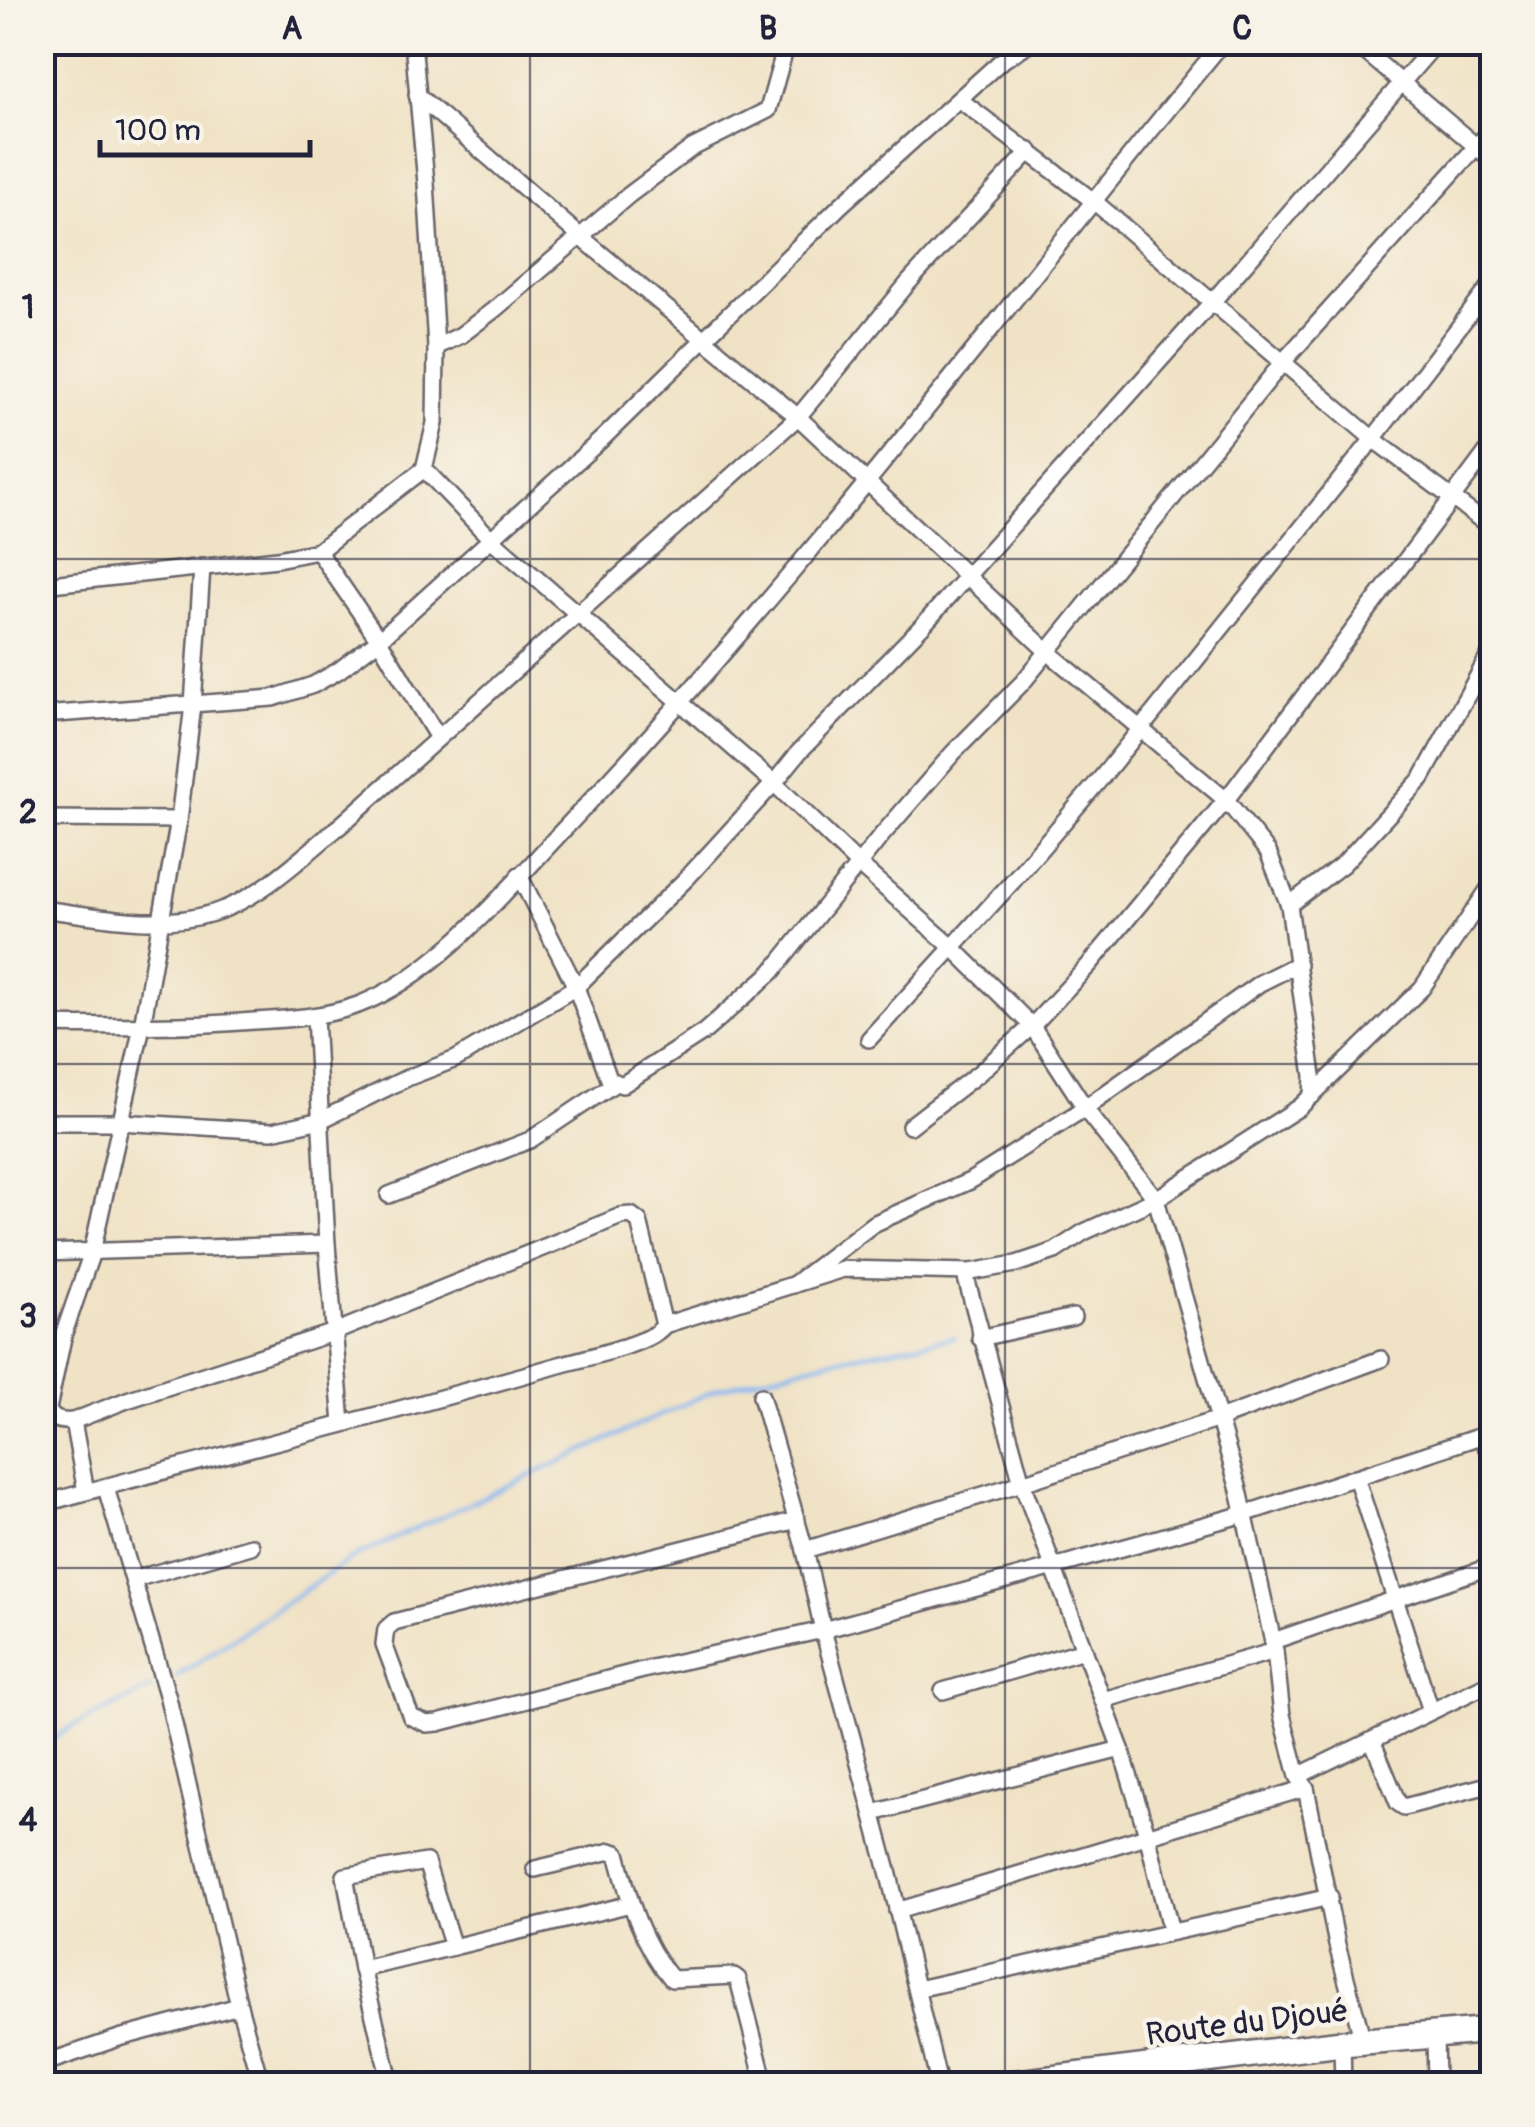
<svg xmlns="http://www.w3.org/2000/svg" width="1535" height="2127" viewBox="0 0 1535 2127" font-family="Pangolin,sans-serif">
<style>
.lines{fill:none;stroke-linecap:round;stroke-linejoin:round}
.stream{stroke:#85b7f2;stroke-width:4}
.minor-casing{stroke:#6a656b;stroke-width:20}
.primary-casing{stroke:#6a656b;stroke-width:30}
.minor{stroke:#fff;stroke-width:15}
.primary{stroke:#fff;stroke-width:25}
.grid{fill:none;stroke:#22223b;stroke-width:2.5;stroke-opacity:0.55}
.labels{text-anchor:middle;stroke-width:9;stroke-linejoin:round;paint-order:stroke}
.street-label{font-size:32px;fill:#22223b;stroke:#f7f3e8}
.neatline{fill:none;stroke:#22223b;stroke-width:4}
.grid-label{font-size:32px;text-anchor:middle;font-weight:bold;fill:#22223b}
</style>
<rect width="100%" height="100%" fill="#f7f3e8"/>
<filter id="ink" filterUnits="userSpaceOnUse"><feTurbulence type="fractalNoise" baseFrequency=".01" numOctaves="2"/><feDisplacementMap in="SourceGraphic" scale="20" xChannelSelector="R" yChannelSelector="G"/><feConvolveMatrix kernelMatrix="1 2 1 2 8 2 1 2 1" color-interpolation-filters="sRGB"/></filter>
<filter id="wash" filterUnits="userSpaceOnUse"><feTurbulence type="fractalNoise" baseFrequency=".0048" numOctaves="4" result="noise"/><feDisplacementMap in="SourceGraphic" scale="40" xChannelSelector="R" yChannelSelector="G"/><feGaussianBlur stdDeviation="2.25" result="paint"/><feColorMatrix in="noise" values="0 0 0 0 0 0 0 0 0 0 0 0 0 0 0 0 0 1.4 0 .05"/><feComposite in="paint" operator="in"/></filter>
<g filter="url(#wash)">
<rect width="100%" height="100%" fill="#f0e2c5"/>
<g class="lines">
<g class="stream">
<path d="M 176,1677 L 352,1558 L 717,1389 L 823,1362 L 955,1337"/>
<path d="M 42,1746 L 68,1729 L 152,1688"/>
</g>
</g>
</g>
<g filter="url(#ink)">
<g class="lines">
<defs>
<g id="minor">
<path d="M 1354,42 L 1492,160"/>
<path d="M 417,95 L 582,238 L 798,417 L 1048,652 L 1226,800 L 1268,852 L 1289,905 L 1313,1076 L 1312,1096"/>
<path d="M 960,100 L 1096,203 L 1373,439 L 1492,528"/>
<path d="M 436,347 L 461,335 L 495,309 L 629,195 L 692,148 L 768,110 L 787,42"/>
<path d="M 424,469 L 492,540 L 774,783 L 858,864 L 951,946 L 1032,1026 L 1089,1114 L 1156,1199 L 1239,1490 L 1275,1651 L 1282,1715 L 1298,1776 L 1306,1788 L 1337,1945 L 1363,2041"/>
<path d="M 318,551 L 379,640 L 438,738"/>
<path d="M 42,585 L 277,559 L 318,551 L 424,469 L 435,423 L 436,347 L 426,183 L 413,42"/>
<path d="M 42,715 L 273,698 L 313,685 L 338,671 L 379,640 L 604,437 L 841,205 L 1000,62 L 1031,42"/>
<path d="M 42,819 L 179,820 L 193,705 L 202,567"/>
<path d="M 519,875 L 576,987 L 609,1079 L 622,1085 L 704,1032 L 772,972 L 882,835 L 953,753 L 1023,682 L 1283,362 L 1492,129"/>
<path d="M 1289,905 L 1343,864 L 1422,778 L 1492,650"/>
<path d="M 42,909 C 98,916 158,930 213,913 C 261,898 303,856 341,825 L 798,417 L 909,282 L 1030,151"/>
<path d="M 315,1016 L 327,1244 L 342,1424"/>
<path d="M 42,1025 C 113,1026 183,1027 254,1021 C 289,1019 324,1017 358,1005 C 438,975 508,888 566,827 C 801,579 1006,305 1223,42"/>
<path d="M 869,1039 L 1012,882 L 1102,777 L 1373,439 L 1492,284"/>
<path d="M 42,1122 L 119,1122 L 272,1131 L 321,1120 L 407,1078 L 456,1059 L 576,987 L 687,878 L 774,783 L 799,752 L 925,623 L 1213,301 L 1437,42"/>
<path d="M 910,1126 L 979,1073 L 1032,1026 L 1089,965 L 1226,800 L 1492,445"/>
<path d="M 389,1195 L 530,1140 L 614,1084"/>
<path d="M 42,1253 L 327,1244"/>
<path d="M 793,1285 L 873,1224 L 970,1181 L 1085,1108 L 1260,983 L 1298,964"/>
<path d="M 664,1325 L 843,1269 L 971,1272"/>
<path d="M 980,1338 L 1073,1317"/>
<path d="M 761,1396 L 805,1550 L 823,1630 L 889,1875 L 939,2084"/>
<path d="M 73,1421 C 62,1422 52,1421 48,1409 L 64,1333 L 92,1252 L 142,1026 L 179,820"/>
<path d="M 1481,1436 L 1492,1459"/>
<path d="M 1356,1477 L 1431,1711"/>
<path d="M 106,1488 L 168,1698 L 239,2006 L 261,2084"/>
<path d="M 42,1504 C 214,1456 388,1415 559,1365 C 580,1359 655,1343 664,1325 L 639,1221 L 631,1215 L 621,1216 L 335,1332 L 127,1400 L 73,1421 L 86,1492"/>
<path d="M 797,1520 L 394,1622 L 386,1629 L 384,1644 L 411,1717 L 427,1724 L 438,1723 L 647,1669 L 823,1630 L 1054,1567 L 1244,1514 L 1481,1436 L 1492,1427"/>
<path d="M 805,1550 L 1022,1483 L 966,1278 L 971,1272 L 1016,1264 L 1055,1251 L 1084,1232 L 1156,1199 L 1300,1107 L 1422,988 L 1492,884"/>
<path d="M 135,1579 L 251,1546"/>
<path d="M 1273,1641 L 1492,1566"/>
<path d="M 943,1691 L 1084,1650"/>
<path d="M 1103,1700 L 1275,1651"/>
<path d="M 1372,1740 L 1398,1803 L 1404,1807 L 1492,1784"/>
<path d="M 1298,1776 L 1492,1682"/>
<path d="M 873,1813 L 1121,1749"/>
<path d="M 535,1869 L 611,1851 L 617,1853 C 629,1899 640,1942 672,1979 L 734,1976 L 738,1979 L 765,2084"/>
<path d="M 897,1911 L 1306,1788"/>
<path d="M 1171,1932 L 1147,1834 L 1121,1749 L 1022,1483 L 1219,1419 L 1381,1359"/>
<path d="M 362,1969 L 631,1904"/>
<path d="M 917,1989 L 1330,1897"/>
<path d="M 1435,2033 L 1436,2084"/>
<path d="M 1342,2043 L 1343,2084"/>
<path d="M 42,2064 L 119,2038 L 239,2006"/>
<path d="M 391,2084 L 362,1969 L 345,1876 L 426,1862 L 453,1947"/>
</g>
<path id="primary" d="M 1010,2084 L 1342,2043 L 1492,2030"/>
</defs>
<use href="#minor" class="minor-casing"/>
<use href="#primary" class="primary-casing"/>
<use href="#minor" class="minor"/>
<use href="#primary" class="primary"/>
</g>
</g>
<path class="grid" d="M 530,42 L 530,2084M 1005,42 L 1005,2084M 42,559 L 1492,559M 42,1064 L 1492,1064M 42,1568 L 1492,1568"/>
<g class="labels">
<g class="street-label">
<text transform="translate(1247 2022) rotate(-7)" y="11">Route du Djoué</text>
</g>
</g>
<rect width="1535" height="2127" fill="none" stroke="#f7f3e8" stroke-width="110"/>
<path d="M100 140v15h210v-15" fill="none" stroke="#22223b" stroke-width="5"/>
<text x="115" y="140" font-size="30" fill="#22223b" stroke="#f7f3e8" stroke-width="8" paint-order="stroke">100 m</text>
<rect x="55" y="55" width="1425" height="2017" class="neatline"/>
<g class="grid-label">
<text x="292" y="39">A</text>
<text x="768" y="39">B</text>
<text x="1242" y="39">C</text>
<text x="28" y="318">1</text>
<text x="28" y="823">2</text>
<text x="28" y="1327">3</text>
<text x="28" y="1831">4</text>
</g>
</svg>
